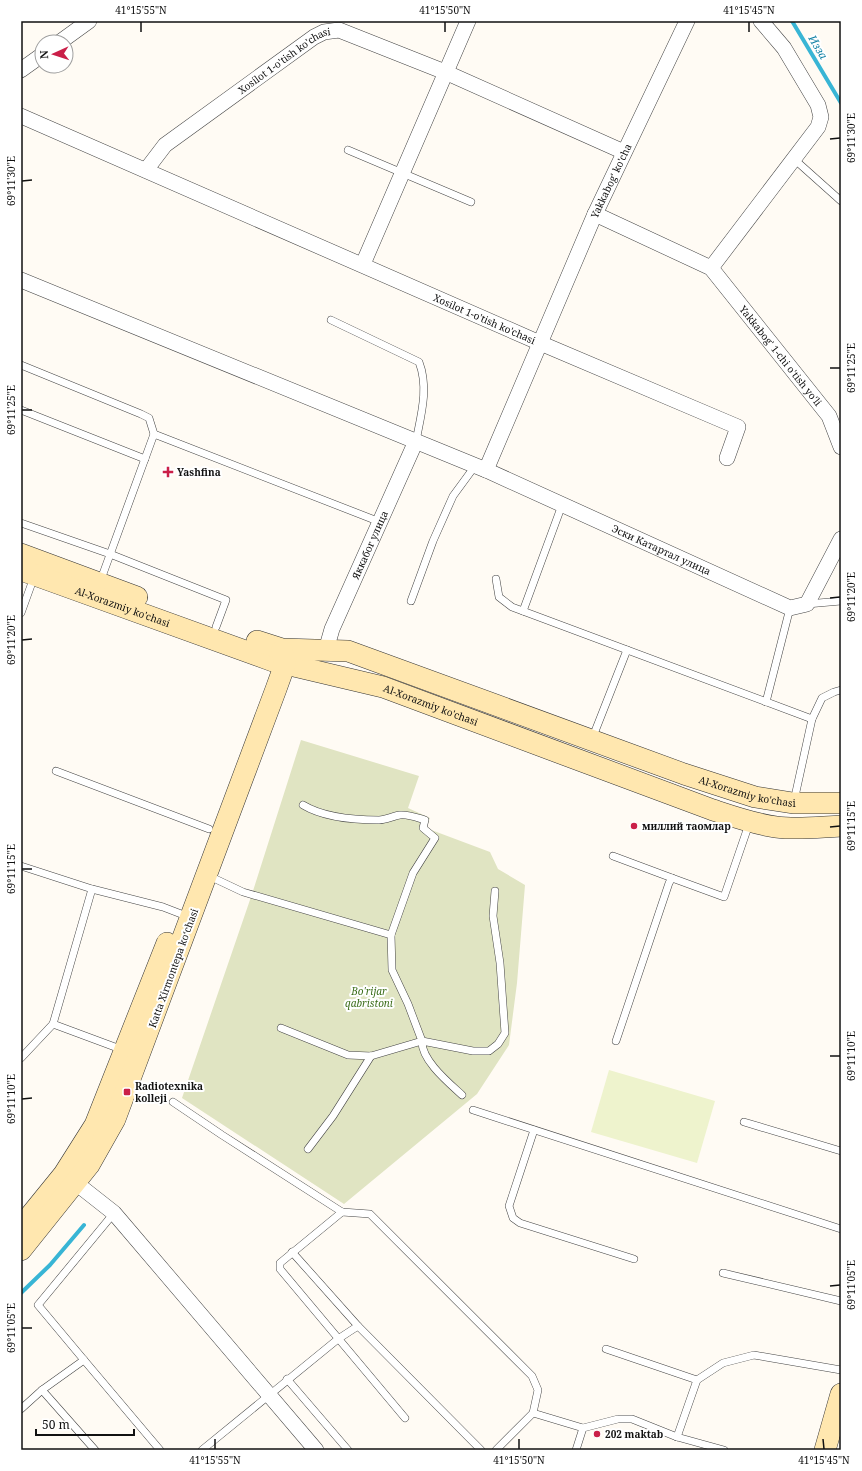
<svg xmlns="http://www.w3.org/2000/svg" width="862" height="1471" viewBox="0 0 862 1471" font-family="'Noto Serif',serif">
<style>
.cemetery{fill:#e0e4c2}
.pitch{fill:#eef3cd}
.lines{fill:none;stroke-linecap:round;stroke-linejoin:round}
.stream{stroke:#38b5d5;stroke-width:4}
.lane-casing{stroke:#444;stroke-width:8}
.street-casing{stroke:#444;stroke-width:16}
.secondary-casing{stroke:#333;stroke-width:22}
.lane{stroke:#fff;stroke-width:7}
.street{stroke:#fff;stroke-width:15}
.secondary{stroke:#ffe7af;stroke-width:21}
.ticks{fill:none;stroke:#111;stroke-width:1.5}
.poi-dot{fill:#ca1f48;stroke:#fff;stroke-width:1.5}
.labels{text-anchor:middle;stroke-width:4;stroke-linejoin:round;paint-order:stroke}
.street-label{font-size:10px;fill:#111;stroke:#fff}
.poi-label{font-size:10px;font-weight:bold;fill:#111;stroke:#fff;text-anchor:start}
.park-label{font-size:10px;font-style:italic;fill:#3c6e1b;stroke:#fff}
.water-label{font-size:11px;font-style:italic;fill:#1080a4;stroke:#fff}
.neatline{fill:none;stroke:#111;stroke-width:1.5}
.ticks-label{font-size:10px;text-anchor:middle;fill:#111}
</style>
<rect width="100%" height="100%" fill="#fffbf4"/>
<path class="cemetery" d="M 301,740 L 419,776 L 408,808 L 430,818 L 426,828 L 490,852 L 498,869 L 525,885 L 517,983 L 509,1045 L 477,1094 L 344,1204 L 182,1098 L 252,894 Z"/>
<path class="pitch" d="M 609,1070 L 715,1101 L 697,1163 L 591,1132 Z"/>
<g class="lines">
<g class="stream">
<path d="M 792,21 L 841,103"/>
<path d="M 21,1293 L 50,1265 L 84,1225"/>
</g>
<defs>
<g id="lane">
<path d="M 348,150 L 471,202"/>
<path d="M 794,159 L 841,201"/>
<path d="M 331,320 L 419,362 C 429,388 421,415 416,441"/>
<path d="M 21,365 L 141,414 L 149,418 L 154,434"/>
<path d="M 21,410 L 145,459"/>
<path d="M 21,523 L 110,554 L 226,600 L 216,627"/>
<path d="M 496,579 L 499,597 L 512,607 L 812,719"/>
<path d="M 100,582 L 154,434 L 380,522"/>
<path d="M 411,601 L 433,541 L 453,496 L 475,466"/>
<path d="M 807,604 L 841,601"/>
<path d="M 523,611 L 562,505"/>
<path d="M 21,613 L 34,577"/>
<path d="M 766,702 L 790,608"/>
<path d="M 592,739 L 627,650"/>
<path d="M 56,771 L 209,829"/>
<path d="M 794,801 L 812,719 L 822,698 L 834,692 L 841,690"/>
<path d="M 303,805 C 323,817 355,820 379,820 C 386,820 393,816 400,815 C 408,814 418,818 425,820 L 423,828 L 435,838 L 413,873 L 391,935"/>
<path d="M 613,856 L 672,878"/>
<path d="M 21,866 L 92,889 L 163,907 L 189,917"/>
<path d="M 207,875 L 243,892 L 391,935 L 392,970 L 408,1004 L 422,1041 L 371,1056 L 348,1055 L 281,1028"/>
<path d="M 53,1024 L 92,889"/>
<path d="M 616,1041 L 669,883 L 672,878 L 724,897 L 749,824"/>
<path d="M 21,1058 L 53,1024 L 123,1050"/>
<path d="M 462,1095 C 449,1083 421,1060 422,1041 L 473,1051 L 489,1051 L 498,1044 L 505,1033 L 500,963 L 493,916 L 495,891"/>
<path d="M 173,1102 L 222,1135 L 342,1212 L 370,1214 L 532,1376 L 538,1390 L 533,1413 L 496,1450"/>
<path d="M 473,1110 L 841,1229"/>
<path d="M 744,1122 L 841,1151"/>
<path d="M 534,1130 L 509,1206 L 513,1218 L 520,1223 L 634,1259"/>
<path d="M 308,1149 L 333,1116 L 371,1056"/>
<path d="M 342,1212 L 280,1263 L 280,1269 L 405,1418"/>
<path d="M 292,1252 L 358,1326"/>
<path d="M 723,1273 L 841,1301"/>
<path d="M 606,1349 L 697,1380"/>
<path d="M 84,1360 L 160,1450"/>
<path d="M 287,1379 L 348,1450"/>
<path d="M 42,1390 L 95,1450"/>
<path d="M 21,1409 L 42,1390 L 84,1360 L 38,1305 L 114,1213"/>
<path d="M 533,1413 L 583,1428 L 618,1419 L 632,1419 L 677,1437 L 697,1380 L 723,1363 L 754,1355 L 841,1370"/>
<path d="M 677,1437 L 724,1450"/>
<path d="M 202,1450 L 338,1339 L 358,1326 L 481,1450"/>
<path d="M 576,1450 L 583,1428"/>
</g>
<g id="street">
<path d="M 60,42 L 89,21"/>
<path d="M 21,70 L 42,55"/>
<path id="s1" d="M 21,116 L 540,343 L 738,427 L 727,458"/>
<path id="s2" d="M 146,170 L 165,145 L 314,37 L 324,32 L 339,30 L 445,72 L 624,152"/>
<path id="s3" d="M 595,214 L 711,268 L 829,416 L 841,447"/>
<path d="M 363,264 L 468,21"/>
<path d="M 711,268 L 818,127 L 821,117 L 818,105 L 784,48 L 761,21"/>
<path id="s4" d="M 21,280 L 486,470 L 790,608 L 807,604 L 841,539"/>
<path id="s5" d="M 486,470 L 595,214 L 687,21"/>
<path id="s6" d="M 326,650 L 332,629 L 416,441"/>
<path d="M 67,1176 L 114,1213 L 316,1450"/>
</g>
<g id="secondary">
<path d="M 21,554 L 137,597"/>
<path id="s7" d="M 21,570 L 273,661 L 383,687 L 713,810 C 734,817 754,824 776,827 C 798,830 819,827 841,826"/>
<path id="s8" d="M 257,641 L 282,649 L 348,651 L 684,774 L 755,797 L 793,803 L 841,803"/>
<path d="M 21,1227 L 64,1174 L 95,1125 L 167,943"/>
<path d="M 21,1250 L 89,1165 L 115,1119 L 276,689 L 285,664 L 282,650"/>
<path d="M 825,1450 L 841,1394"/>
</g>
</defs>
<use href="#lane" class="lane-casing"/>
<use href="#street" class="street-casing"/>
<use href="#secondary" class="secondary-casing"/>
<use href="#lane" class="lane"/>
<use href="#street" class="street"/>
<use href="#secondary" class="secondary"/>
</g>
<path class="ticks" d="M 141,22 L 141,32M 445,22 L 445,32M 749,22 L 749,32M 830,139 L 840,138M 22,181 L 32,180M 830,368 L 840,368M 22,410 L 32,410M 830,598 L 840,597M 22,640 L 32,639M 830,827 L 840,826M 22,869 L 32,869M 830,1056 L 840,1056M 22,1099 L 32,1098M 830,1286 L 840,1285M 22,1328 L 32,1328M 215,1439 L 215,1449M 519,1439 L 519,1449M 823,1439 L 824,1449"/>
<g class="poi-dot">
<path d="M166 466h4v4h4v4h-4v4h-4v-4h-4v-4h4z"/>
<circle cx="634" cy="826" r="4"/>
<rect x="123" y="1088" width="8" height="8" rx="2"/>
<circle cx="597" cy="1434" r="4"/>
</g>
<g class="labels">
<g class="street-label">
<text dy="4" stroke="none"><textPath href="#s2" startOffset="178">Xosilot 1-o'tish ko'chasi</textPath></text>
<text dy="4" stroke="none"><textPath href="#s5" startOffset="315">Yakkabog' ko'cha</textPath></text>
<text dy="4" stroke="none"><textPath href="#s1" startOffset="506">Xosilot 1-o'tish ko'chasi</textPath></text>
<text dy="4" stroke="none"><textPath href="#s3" startOffset="240">Yakkabog' 1-chi o'tish yo'li</textPath></text>
<text dy="4" stroke="none"><textPath href="#s6" startOffset="114">Яккабог улица</textPath></text>
<text dy="4" stroke="none"><textPath href="#s4" startOffset="695">Эски Катартал улица</textPath></text>
<text dy="4" stroke="none"><textPath href="#s7" startOffset="108">Al-Xorazmiy ko'chasi</textPath></text>
<text dy="4" stroke="none"><textPath href="#s7" startOffset="432">Al-Xorazmiy ko'chasi</textPath></text>
<text dy="4" stroke="none"><textPath href="#s8" startOffset="516">Al-Xorazmiy ko'chasi</textPath></text>
<text transform="translate(173 968) rotate(-70)" y="4">Katta Xirmontepa koʻchasi</text>
</g>
<g class="poi-label">
<text x="177" y="476">Yashfina</text>
<text x="642" y="830">миллий таомлар</text>
<text x="135" y="1090">Radiotexnika<tspan x="135" dy="12">kolleji</tspan></text>
<text x="605" y="1438">202 maktab</text>
</g>
<g class="park-label">
<text x="369" y="995">Bo'rijar<tspan x="369" dy="12">qabristoni</tspan></text>
</g>
<g class="water-label">
<text transform="translate(818 47) rotate(59)" y="4">Изза</text>
</g>
</g>
<rect width="862" height="1471" fill="none" stroke="#ffffff" stroke-width="44"/>
<g transform="translate(54 54) rotate(267)"><circle r="19" fill="#ffffff" stroke="#a0a0a0"/>
<path d="M0-3L7 15L0 10L-7 15Z" fill="#ca1f48"/>
<text y="-6" font-size="11" font-weight="bold" text-anchor="middle" fill="#111111">N</text>
</g>
<path d="M36 1429v6h98v-6" fill="none" stroke="#111111" stroke-width="2"/>
<text x="42" y="1429" font-size="12" fill="#111111" stroke="#ffffff" stroke-width="3" paint-order="stroke">50 m</text>
<rect x="22" y="22" width="818" height="1427" class="neatline"/>
<g class="ticks-label">
<text x="141" y="14">41°15'55"N</text>
<text x="445" y="14">41°15'50"N</text>
<text x="749" y="14">41°15'45"N</text>
<text transform="translate(851 138) rotate(-90)" y="4">69°11'30"E</text>
<text transform="translate(11 181) rotate(-90)" y="4">69°11'30"E</text>
<text transform="translate(851 368) rotate(-90)" y="4">69°11'25"E</text>
<text transform="translate(11 410) rotate(-90)" y="4">69°11'25"E</text>
<text transform="translate(851 597) rotate(-90)" y="4">69°11'20"E</text>
<text transform="translate(11 640) rotate(-90)" y="4">69°11'20"E</text>
<text transform="translate(851 826) rotate(-90)" y="4">69°11'15"E</text>
<text transform="translate(11 869) rotate(-90)" y="4">69°11'15"E</text>
<text transform="translate(851 1056) rotate(-90)" y="4">69°11'10"E</text>
<text transform="translate(11 1099) rotate(-90)" y="4">69°11'10"E</text>
<text transform="translate(851 1285) rotate(-90)" y="4">69°11'05"E</text>
<text transform="translate(11 1328) rotate(-90)" y="4">69°11'05"E</text>
<text x="215" y="1464">41°15'55"N</text>
<text x="519" y="1464">41°15'50"N</text>
<text x="824" y="1464">41°15'45"N</text>
</g>
</svg>
